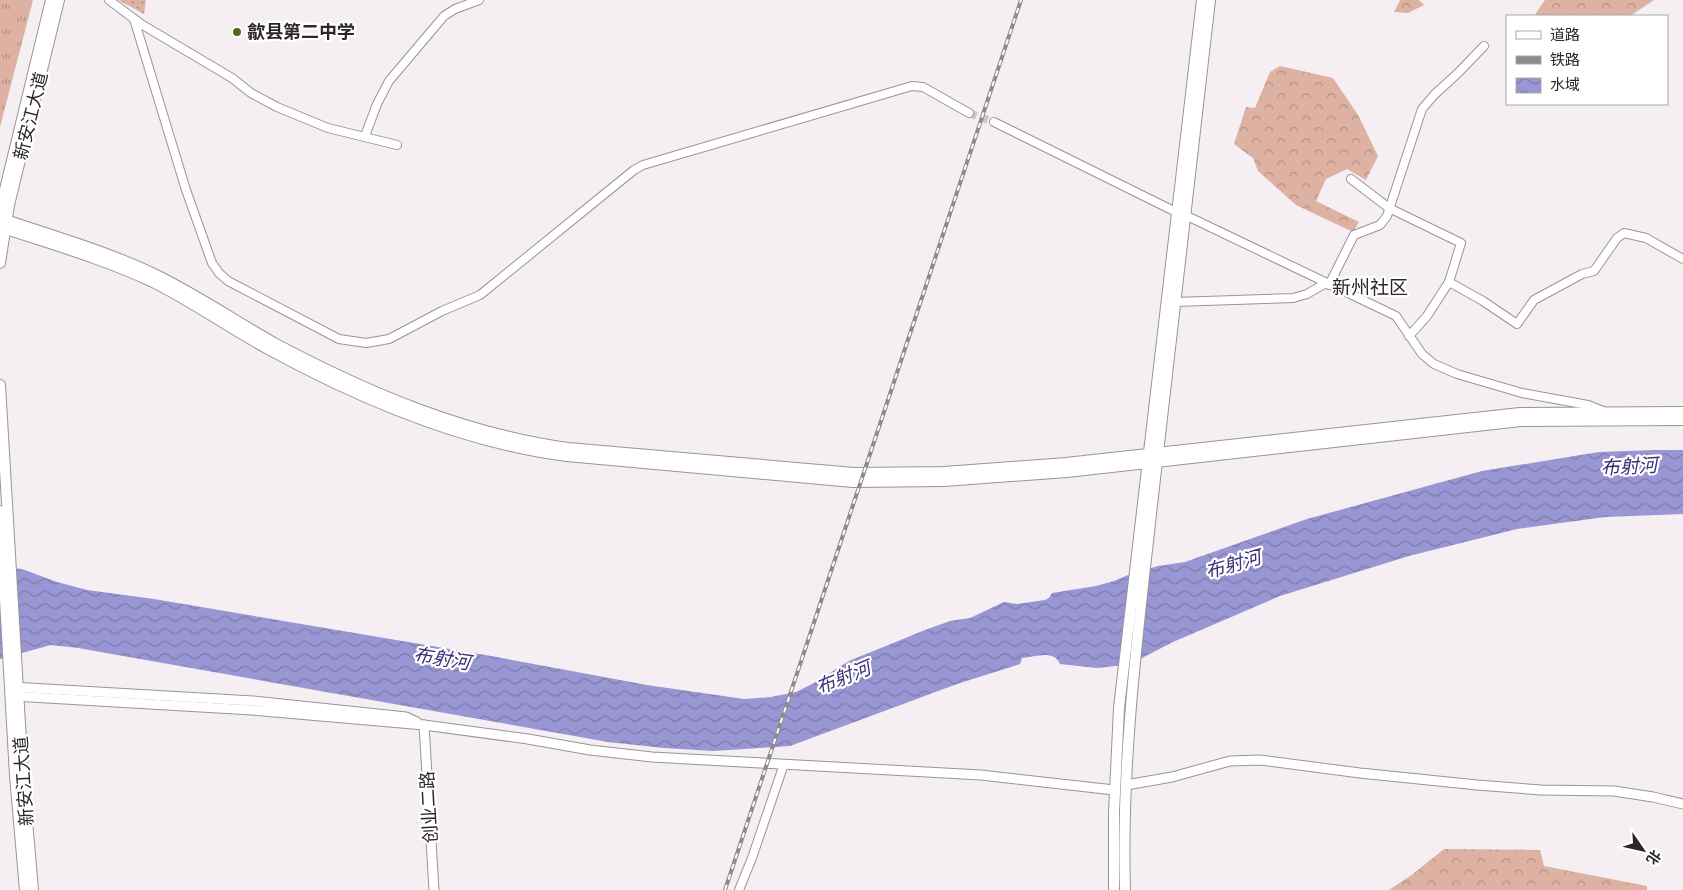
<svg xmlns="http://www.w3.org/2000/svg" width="1683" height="890" viewBox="0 0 1683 890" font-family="Commissioner,'Noto Sans SC',sans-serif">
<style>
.grass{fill:url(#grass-dots)}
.forest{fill:url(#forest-crowns)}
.park{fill:url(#park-tufts)}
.water{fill:url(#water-waves)}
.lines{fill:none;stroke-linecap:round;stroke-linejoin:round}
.minor-tunnel{stroke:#cdc6ca;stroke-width:8;stroke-dasharray:8 4;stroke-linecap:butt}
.minor-casing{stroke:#9a9497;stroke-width:10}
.tertiary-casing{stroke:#9a9497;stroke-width:11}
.secondary-casing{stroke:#9a9497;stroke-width:12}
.minor{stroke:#fff;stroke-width:8}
.tertiary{stroke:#fff;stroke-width:9}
.secondary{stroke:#fff;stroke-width:10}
.rail-casing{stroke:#8e898c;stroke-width:4}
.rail{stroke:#fff;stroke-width:2;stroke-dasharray:5.5;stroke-linecap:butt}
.poi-dot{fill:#4e681a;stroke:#fff;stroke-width:2}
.labels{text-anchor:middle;stroke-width:4.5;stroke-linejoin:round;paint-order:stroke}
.poi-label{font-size:18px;font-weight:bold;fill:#2b282a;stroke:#fff;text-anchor:start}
.street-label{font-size:18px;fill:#2b282a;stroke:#fff}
.neighbourhood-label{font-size:19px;fill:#2b282a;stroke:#fff}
.water-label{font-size:19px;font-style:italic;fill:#3a2f78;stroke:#fff}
</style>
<defs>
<pattern id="grass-dots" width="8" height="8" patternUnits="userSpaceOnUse" patternTransform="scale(1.25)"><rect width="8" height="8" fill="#ddb2a2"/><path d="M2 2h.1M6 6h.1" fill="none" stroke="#b39184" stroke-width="1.8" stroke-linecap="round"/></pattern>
<pattern id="forest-crowns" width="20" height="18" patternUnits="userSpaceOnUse" patternTransform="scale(1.25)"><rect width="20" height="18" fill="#ddb2a2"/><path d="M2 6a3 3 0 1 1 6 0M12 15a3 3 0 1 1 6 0" fill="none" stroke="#b39184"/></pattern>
<pattern id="park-tufts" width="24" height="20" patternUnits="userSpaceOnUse" patternTransform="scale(1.25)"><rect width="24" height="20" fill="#ddb2a2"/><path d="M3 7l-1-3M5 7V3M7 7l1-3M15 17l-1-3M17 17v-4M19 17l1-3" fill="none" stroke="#b39184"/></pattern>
<pattern id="water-waves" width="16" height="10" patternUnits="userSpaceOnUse" patternTransform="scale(1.25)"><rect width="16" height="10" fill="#9996d4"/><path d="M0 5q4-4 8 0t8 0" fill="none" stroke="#7d7aac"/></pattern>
</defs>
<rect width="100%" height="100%" fill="#f5eef2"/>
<path class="grass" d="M 119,0 L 146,0 L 144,14 L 122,2 Z"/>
<g class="forest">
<path d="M 1400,0 L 1419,0 L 1424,5 L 1408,13 L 1394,12 Z"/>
<path d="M 1545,0 L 1654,0 L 1630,16 L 1534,16 Z"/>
<path d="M 1280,66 L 1333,78 L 1358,115 L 1378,156 L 1366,180 L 1347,169 L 1326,179 L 1316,201 L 1359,222 L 1353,232 L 1296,205 L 1258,171 L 1253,158 L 1234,144 L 1246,107 L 1255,108 L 1270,72 Z"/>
<path d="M 1444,849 L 1540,850 L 1544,866 L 1647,886 L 1647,890 L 1389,890 L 1413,874 Z"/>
</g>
<path class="park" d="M 0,0 L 33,0 L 0,127 Z"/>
<path class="water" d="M 1654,450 L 1683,450 L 1683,514 L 1605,517 L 1517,529 L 1409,556 L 1280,596 L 1173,642 L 1142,658 L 1125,665 L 1097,668 L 1060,664 C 1054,649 1035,657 1022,658 L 1020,664 L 957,684 L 790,746 L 713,751 L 664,748 L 608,742 L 78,648 L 51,645 L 0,659 L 0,567 L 22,569 L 57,582 L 87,590 L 154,599 L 491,656 L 647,685 L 744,699 L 771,697 L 796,692 L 814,683 L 849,661 L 925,630 L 950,621 L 970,618 L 1004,602 L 1017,604 L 1045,600 L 1049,598 L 1052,593 L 1096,586 L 1114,581 L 1128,575 L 1158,566 L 1185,562 L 1307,519 L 1482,471 L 1599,452 Z"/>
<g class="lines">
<path class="minor-tunnel" d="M 969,113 L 994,122"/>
<defs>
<g id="minor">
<path d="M 109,0 L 141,24 L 232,78 L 251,93 L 277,107 L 328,128 L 397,145"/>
<path d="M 134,19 L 186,190 L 212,263 L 219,273 L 228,281 L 339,339 L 366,343 L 389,339 L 442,311 L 480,295 L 634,170 L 643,165 L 912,86 L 923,87 L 969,113"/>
<path d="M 994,122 L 1176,212"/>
<path d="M 365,136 L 377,104 L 389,81 L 444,16 L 455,9 L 479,0"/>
<path d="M 1351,179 L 1389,208 L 1461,243 L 1449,282"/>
<path d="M 1185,215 L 1396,316 L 1422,354 L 1434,364 L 1457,374 L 1522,393 L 1588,405 L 1603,411"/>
<path d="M 1329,285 L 1354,235 L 1380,225 L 1387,216 L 1422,109 L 1435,94 L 1458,73 L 1484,46"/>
<path d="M 1175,302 L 1293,298 L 1307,294 L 1326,283"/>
<path d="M 1409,336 L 1427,316 L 1449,282 L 1483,301 L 1517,324 L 1534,300 L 1582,274 L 1594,271 L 1617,238 L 1624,233 L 1646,238 L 1683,259"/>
<path d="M 739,890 L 752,858 L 784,764"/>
</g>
<g id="tertiary">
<path d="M 12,687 L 253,701 L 406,717 L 417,722"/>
<path d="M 13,696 L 252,710 L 424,725 L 528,739 L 590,750 L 652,757 L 981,775 L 1114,790"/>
<path d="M 424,725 L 434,890"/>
<path d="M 1126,785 L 1172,777 L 1230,761 L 1260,760 L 1360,773 L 1477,785 L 1541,790 L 1614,791 L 1653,797 L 1683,804"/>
</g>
<g id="secondary">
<path d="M 0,210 L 51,0"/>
<path d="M 0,218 C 52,236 107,251 156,275 C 197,295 235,321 274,343 C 366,392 465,434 568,448 L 854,473 L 944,472 L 1066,463 L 1520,413 L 1683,412"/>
<path d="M 0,227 C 51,244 104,259 153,282 C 193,302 231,329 270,350 C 362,400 463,443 567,456 L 853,482 L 944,481 L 1067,472 L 1521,421 L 1683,420"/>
<path d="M 0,263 L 9,205 L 59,0"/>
<path d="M 0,385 L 23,775 L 33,890"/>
<path d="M 0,511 L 15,776 L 25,890"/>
<path d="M 1114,890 L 1114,813 L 1119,708 L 1202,0"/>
<path d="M 1125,890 C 1121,761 1138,632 1152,505 C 1171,336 1191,168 1210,0"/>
</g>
</defs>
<use href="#minor" class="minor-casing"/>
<use href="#tertiary" class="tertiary-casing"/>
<use href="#secondary" class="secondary-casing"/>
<use href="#minor" class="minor"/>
<use href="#tertiary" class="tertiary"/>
<use href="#secondary" class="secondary"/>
<defs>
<path id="rail" d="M 725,890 L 1021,0"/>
</defs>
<use href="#rail" class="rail-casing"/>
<use href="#rail" class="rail"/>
</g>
<circle class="poi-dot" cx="237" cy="32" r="5"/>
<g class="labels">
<g class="poi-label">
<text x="247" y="38">歙县第二中学</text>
</g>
<g class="street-label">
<text transform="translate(31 116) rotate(-76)" y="6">新安江大道</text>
<text transform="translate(24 781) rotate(-94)" y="6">新安江大道</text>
<text transform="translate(429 807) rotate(-93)" y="6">创业二路</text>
</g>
<g class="neighbourhood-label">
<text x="1370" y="294">新州社区</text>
</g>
<g class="water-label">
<text transform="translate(1629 466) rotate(-3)" y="7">布射河</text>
<text transform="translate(1233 564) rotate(-16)" y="7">布射河</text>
<text transform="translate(442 658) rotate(9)" y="7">布射河</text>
<text transform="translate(843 677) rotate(-22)" y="7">布射河</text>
</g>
</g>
<rect x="1506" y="15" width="162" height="90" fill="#ffffff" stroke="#aaa9aa"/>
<rect x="1516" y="31" width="25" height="8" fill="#ffffff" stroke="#aaa9aa"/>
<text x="1550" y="40" font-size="15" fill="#2b282a">道路</text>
<rect x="1516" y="56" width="25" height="8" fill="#8e898c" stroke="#aaa9aa"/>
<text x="1550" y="65" font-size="15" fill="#2b282a">铁路</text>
<rect x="1516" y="78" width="25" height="15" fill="url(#water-waves)" stroke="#aaa9aa"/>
<text x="1550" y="90" font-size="15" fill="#2b282a">水域</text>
<g transform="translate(1643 850) rotate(124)" stroke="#ffffff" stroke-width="4" paint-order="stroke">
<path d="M0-4L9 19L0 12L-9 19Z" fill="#2b282a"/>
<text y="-8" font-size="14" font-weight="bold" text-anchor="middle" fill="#2b282a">北</text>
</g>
</svg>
